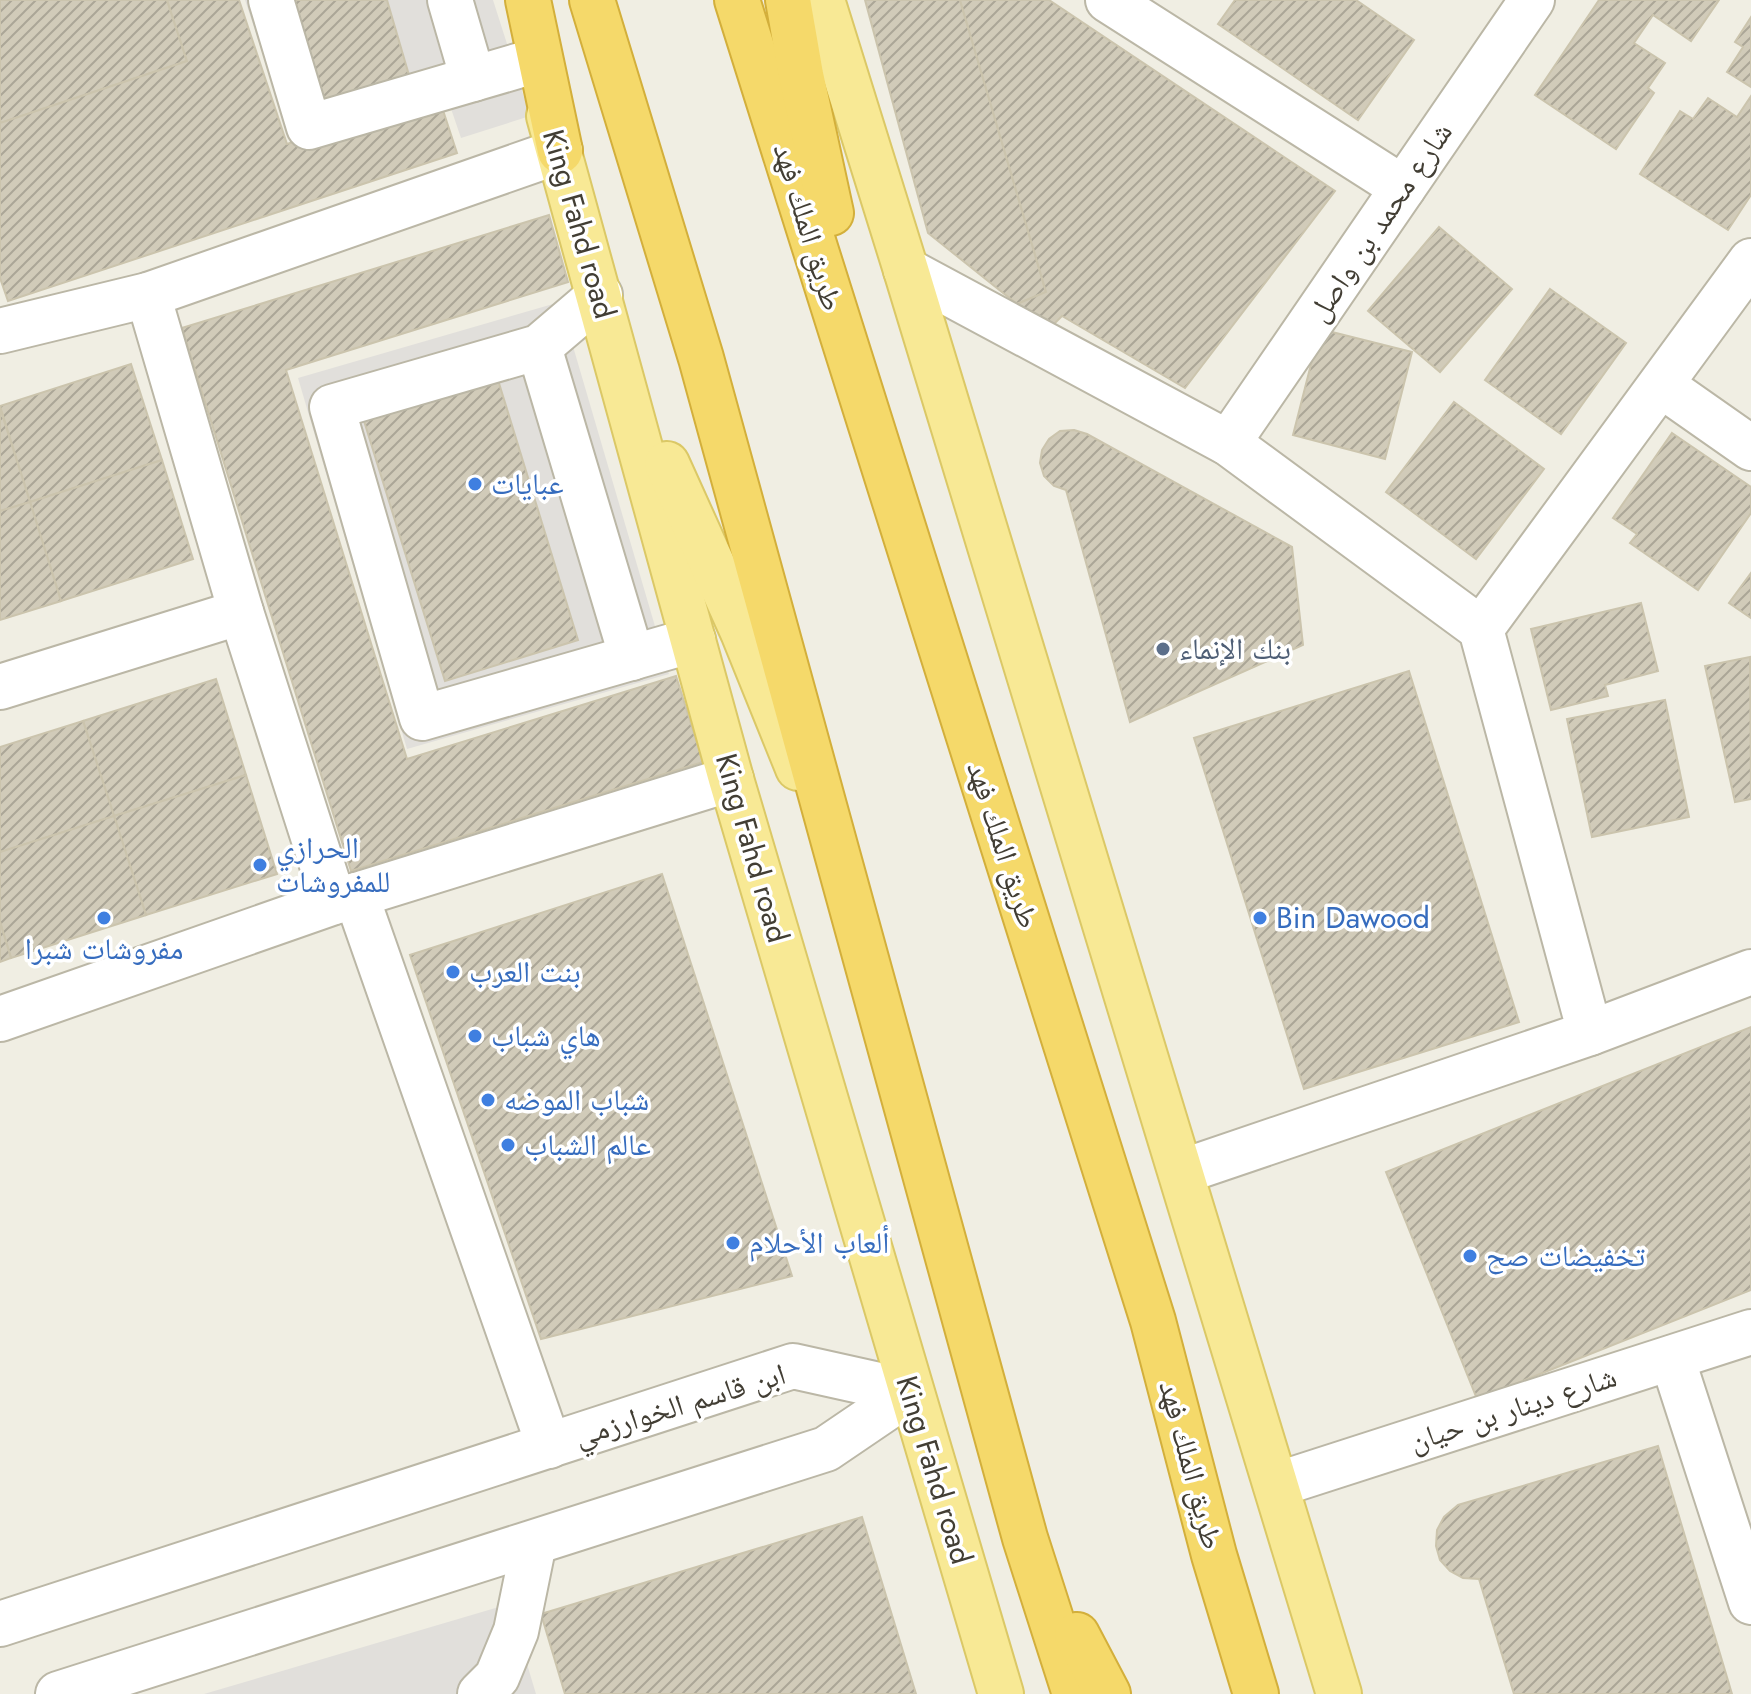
<svg xmlns="http://www.w3.org/2000/svg" width="1751" height="1694" viewBox="0 0 1751 1694" font-family="Jost,'Noto Naskh Arabic',sans-serif">
<style>
.parking{fill:#e1dfdb}
.building{fill:url(#building-hatch);stroke:#cbc4ad;stroke-width:2}
.lines{fill:none;stroke-linecap:round;stroke-linejoin:round}
.minor-casing{stroke:#bbb7a6;stroke-width:48}
.major-casing{stroke:#dbc866;stroke-width:48}
.highway-casing{stroke:#d3af3b;stroke-width:48}
.minor{stroke:#fff;stroke-width:44}
.major{stroke:#f8e995;stroke-width:44}
.highway{stroke:#f5d96a;stroke-width:44}
.shop-dot{fill:#3f7fe0;stroke:#fff;stroke-width:3}
.service-dot{fill:#5c6f8a;stroke:#fff;stroke-width:3}
.labels{text-anchor:middle;stroke-width:7;stroke-linejoin:round;paint-order:stroke}
.street-label{font-size:30px;fill:#423e34;stroke:#fff}
.shop-label{font-size:30px;fill:#366cbe;stroke:#fff;text-anchor:start}
.service-label{font-size:30px;fill:#4e5e75;stroke:#fff;text-anchor:start}
</style>
<defs>
<pattern id="building-hatch" width="6" height="6" patternUnits="userSpaceOnUse" patternTransform="scale(2)"><rect width="6" height="6" fill="#d1cbb9"/><path d="M-1 1l2-2M0 6l6-6M5 7l2-2" fill="none" stroke="#aba697"/></pattern>
</defs>
<rect width="100%" height="100%" fill="#f0eee3"/>
<g class="parking">
<path d="M 245,0 L 493,0 L 530,116 L 461,138 L 445,91 L 291,140 Z"/>
<path d="M 560,302 L 669,674 L 407,749 L 298,378 Z"/>
<path d="M 509,1604 L 536,1694 L 204,1694 Z"/>
</g>
<g class="building">
<path d="M 0,0 L 167,0 L 187,61 L 0,123 Z"/>
<path d="M 167,0 L 239,0 L 287,144 L 438,95 L 457,153 L 8,301 L 0,278 L 0,123 L 187,61 Z"/>
<path d="M 291,0 L 387,0 L 411,82 L 322,107 Z"/>
<path d="M 865,0 L 960,0 L 1046,292 L 1017,304 L 928,233 Z"/>
<path d="M 960,0 L 1049,0 L 1335,191 L 1185,388 L 1062,316 L 1051,327 L 1017,304 L 1046,292 Z"/>
<path d="M 1235,0 L 1356,0 L 1414,40 L 1358,120 L 1218,24 Z"/>
<path d="M 1599,0 L 1719,0 L 1691,41 L 1653,15 L 1634,43 L 1665,63 L 1648,88 L 1654,93 L 1616,149 L 1535,95 Z"/>
<path d="M 1751,17 L 1751,87 L 1727,72 L 1743,47 L 1735,42 Z"/>
<path d="M 1751,96 L 1751,195 L 1728,230 L 1640,174 L 1680,111 L 1693,119 L 1708,98 L 1737,117 Z"/>
<path d="M 549,215 L 568,282 L 286,370 L 407,759 L 676,676 L 703,762 L 351,871 L 182,328 Z"/>
<path d="M 1439,227 L 1512,289 L 1440,372 L 1368,311 Z"/>
<path d="M 1550,289 L 1626,343 L 1561,434 L 1485,380 Z"/>
<path d="M 1320,329 L 1412,352 L 1385,459 L 1293,435 Z"/>
<path d="M 131,364 L 162,460 L 30,502 L 0,406 Z"/>
<path d="M 498,380 L 578,640 L 445,681 L 364,421 Z"/>
<path d="M 1454,402 L 1544,469 L 1476,559 L 1386,492 Z"/>
<path d="M 0,408 L 30,502 L 0,511 Z"/>
<path d="M 1074,430 L 1087,434 L 1292,547 L 1303,645 L 1130,722 L 1066,490 L 1054,486 L 1044,476 L 1040,463 L 1042,450 L 1049,439 L 1060,431 Z"/>
<path d="M 1672,433 L 1751,487 L 1751,513 L 1698,590 L 1630,543 L 1637,534 L 1613,518 Z"/>
<path d="M 162,460 L 193,559 L 61,601 L 30,502 Z"/>
<path d="M 30,502 L 61,601 L 0,620 L 0,511 Z"/>
<path d="M 1751,573 L 1751,618 L 1729,603 Z"/>
<path d="M 1641,603 L 1658,671 L 1605,685 L 1608,696 L 1551,710 L 1531,629 Z"/>
<path d="M 1750,657 L 1751,799 L 1735,802 L 1705,666 Z"/>
<path d="M 1409,671 L 1519,1022 L 1304,1089 L 1194,738 Z"/>
<path d="M 216,679 L 246,775 L 114,816 L 83,721 Z"/>
<path d="M 1665,700 L 1689,817 L 1592,837 L 1567,719 Z"/>
<path d="M 83,721 L 114,816 L 0,852 L 0,747 Z"/>
<path d="M 246,775 L 277,874 L 146,915 L 114,816 Z"/>
<path d="M 114,816 L 146,915 L 11,958 L 0,922 L 0,852 Z"/>
<path d="M 662,874 L 792,1276 L 541,1339 L 410,955 Z"/>
<path d="M 0,922 L 11,958 L 0,962 Z"/>
<path d="M 1751,1027 L 1751,1290 L 1477,1399 L 1386,1172 Z"/>
<path d="M 1658,1446 L 1732,1694 L 1514,1694 L 1479,1579 L 1463,1578 L 1450,1571 L 1440,1560 L 1436,1546 L 1437,1530 L 1444,1517 L 1458,1505 Z"/>
<path d="M 862,1517 L 916,1694 L 565,1694 L 541,1614 Z"/>
</g>
<g class="lines">
<defs>
<g id="minor">
<path d="M 271,0 L 309,127 L 531,62"/>
<path d="M 450,0 L 473,79"/>
<path d="M 1108,0 L 1403,188"/>
<path d="M 906,270 L 1228,443 L 1481,629 L 1590,1033 L 1181,1172"/>
<path d="M 148,295 L 241,612 L 334,902"/>
<path d="M 600,295 L 539,347 L 332,407 L 422,718 L 693,640"/>
<path d="M 0,331 L 148,295 L 560,151"/>
<path d="M 539,347 L 632,658"/>
<path d="M 1661,385 L 1751,448"/>
<path d="M 1228,443 L 1532,0"/>
<path d="M 1481,629 L 1751,261"/>
<path d="M 0,687 L 241,612"/>
<path d="M 356,895 L 549,1446"/>
<path d="M 0,1019 L 334,902 L 731,779"/>
<path d="M 1590,1033 L 1751,972"/>
<path d="M 1672,1358 L 1751,1602"/>
<path d="M 1276,1485 L 1751,1332"/>
<path d="M 0,1624 L 793,1366 L 910,1392"/>
<path d="M 58,1694 L 826,1449 L 910,1392"/>
<path d="M 480,1694 L 497,1677 L 516,1631 L 534,1543"/>
</g>
<g id="major">
<path d="M 822,0 L 906,270 L 1339,1694"/>
<path d="M 549,116 L 731,779 L 1001,1694"/>
<path d="M 667,464 L 743,632 L 798,768"/>
</g>
<g id="highway">
<path d="M 528,0 L 560,151"/>
<path d="M 592,0 L 701,358 L 1025,1538 L 1075,1694"/>
<path d="M 737,0 L 1153,1321 L 1214,1555 L 1256,1694"/>
<path d="M 788,0 L 801,75 L 831,213"/>
<path d="M 1077,1635 L 1108,1694"/>
</g>
</defs>
<use href="#minor" class="minor-casing"/>
<use href="#major" class="major-casing"/>
<use href="#highway" class="highway-casing"/>
<use href="#minor" class="minor"/>
<use href="#major" class="major"/>
<use href="#highway" class="highway"/>
</g>
<g class="shop-dot">
<circle cx="475" cy="484" r="8"/>
<circle cx="260" cy="865" r="8"/>
<circle cx="104" cy="918" r="8"/>
<circle cx="1260" cy="918" r="8"/>
<circle cx="453" cy="972" r="8"/>
<circle cx="475" cy="1036" r="8"/>
<circle cx="488" cy="1100" r="8"/>
<circle cx="508" cy="1145" r="8"/>
<circle cx="733" cy="1243" r="8"/>
<circle cx="1470" cy="1256" r="8"/>
</g>
<circle class="service-dot" cx="1163" cy="649" r="8"/>
<g class="labels">
<g class="street-label">
<text transform="translate(1380 222) rotate(-56)" y="10">شارع محمد بن واصل</text>
<text transform="translate(579 224) rotate(74)" y="10">King Fahd road</text>
<text transform="translate(808 227) rotate(73)" y="10">طريق الملك فهد</text>
<text transform="translate(1003 845) rotate(72)" y="10">طريق الملك فهد</text>
<text transform="translate(752 848) rotate(74)" y="10">King Fahd road</text>
<text transform="translate(680 1405) rotate(-17)" y="10">ابن قاسم الخوارزمي</text>
<text transform="translate(1513 1409) rotate(-18)" y="10">شارع دينار بن حيان</text>
<text transform="translate(1191 1465) rotate(75)" y="10">طريق الملك فهد</text>
<text transform="translate(934 1470) rotate(73)" y="10">King Fahd road</text>
</g>
<g class="shop-label">
<text x="491" y="494">عبايات</text>
<text x="276" y="858">الحرازي<tspan x="276" dy="34">للمفروشات</tspan></text>
<text x="1276" y="928">Bin Dawood</text>
<text x="104" y="959" text-anchor="middle">مفروشات شبرا</text>
<text x="469" y="982">بنت العرب</text>
<text x="491" y="1046">هاي شباب</text>
<text x="504" y="1110">شباب الموضه</text>
<text x="524" y="1155">عالم الشباب</text>
<text x="749" y="1253">ألعاب الأحلام</text>
<text x="1486" y="1266">تخفيضات صح</text>
</g>
<g class="service-label">
<text x="1179" y="659">بنك الإنماء</text>
</g>
</g>
</svg>
